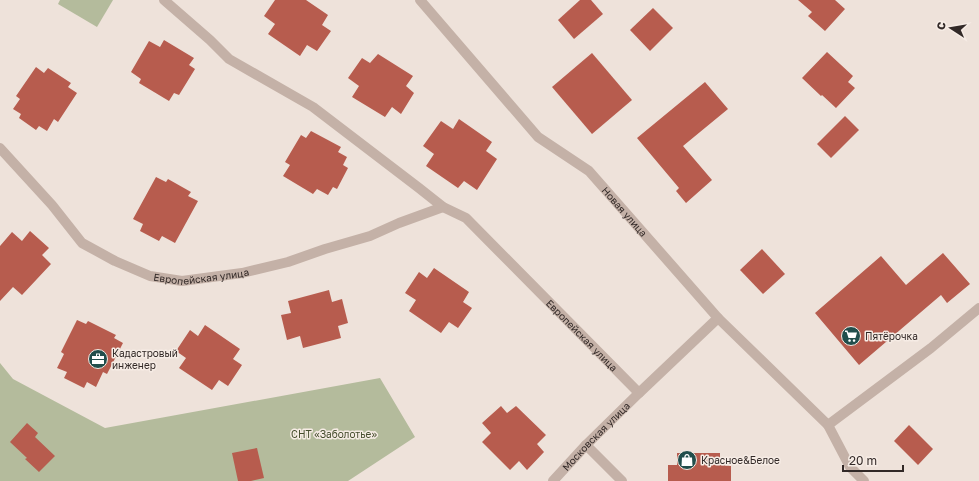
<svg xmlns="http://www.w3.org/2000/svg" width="979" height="481" viewBox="0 0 979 481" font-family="'Golos Text',sans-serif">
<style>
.green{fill:#b4bb9c}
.building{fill:#b75c4e}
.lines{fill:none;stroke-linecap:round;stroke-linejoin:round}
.minor{stroke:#c4b1a7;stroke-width:10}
.tertiary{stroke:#c4b1a7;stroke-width:10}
.labels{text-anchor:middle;stroke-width:3;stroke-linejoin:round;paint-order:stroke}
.street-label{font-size:10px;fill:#322927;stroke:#f6ece5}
.poi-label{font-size:10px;fill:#322927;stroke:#f6ece5;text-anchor:start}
.park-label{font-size:10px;fill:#454d2d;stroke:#f6ece5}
</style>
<rect width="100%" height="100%" fill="#eee2da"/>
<g class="green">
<path d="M 60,0 L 113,0 L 97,27 L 58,4 Z"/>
<path d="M 0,363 L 13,379 L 105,428 L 380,378 L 415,437 L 348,481 L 0,481 Z"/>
</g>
<g class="building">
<path d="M 275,0 L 306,0 L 328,15 L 322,25 L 331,31 L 317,51 L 307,45 L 300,56 L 268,34 L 275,24 L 264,16 Z"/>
<path d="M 580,0 L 591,0 L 603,14 L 574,39 L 558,20 Z"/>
<path d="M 798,0 L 835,0 L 845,9 L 825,31 L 808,16 L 812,12 Z"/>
<path d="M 653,8 L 673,28 L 650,51 L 630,30 Z"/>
<path d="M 164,40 L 194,58 L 189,65 L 195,69 L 179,95 L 174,93 L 169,101 L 139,83 L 141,79 L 131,72 L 149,41 L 160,47 Z"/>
<path d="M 827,52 L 853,76 L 848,82 L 855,88 L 836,108 L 822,95 L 821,96 L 802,78 Z"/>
<path d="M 592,53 L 632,100 L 592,134 L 552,87 Z"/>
<path d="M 378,54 L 413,76 L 406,86 L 414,93 L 401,114 L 392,107 L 385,117 L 352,97 L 359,86 L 348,78 L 362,58 L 370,63 Z"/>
<path d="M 36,67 L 44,73 L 48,68 L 71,83 L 68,87 L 77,93 L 58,122 L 54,119 L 47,131 L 39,126 L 36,130 L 19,118 L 21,114 L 13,109 L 20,99 L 16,96 Z"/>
<path d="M 705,82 L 728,109 L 683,146 L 712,180 L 686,203 L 676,191 L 679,188 L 637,138 Z"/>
<path d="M 845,116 L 859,130 L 831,158 L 817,144 Z"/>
<path d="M 459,119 L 492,142 L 486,151 L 497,159 L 477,190 L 464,181 L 458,188 L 426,166 L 434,154 L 423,146 L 441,121 L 453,129 Z"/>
<path d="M 311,131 L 341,147 L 338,152 L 347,157 L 343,165 L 348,168 L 337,189 L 333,187 L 328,195 L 317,189 L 313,194 L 283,176 L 290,165 L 285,162 L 301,135 L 306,138 Z"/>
<path d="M 156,177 L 166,182 L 168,179 L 191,192 L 188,196 L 198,201 L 175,243 L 162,236 L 159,241 L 140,231 L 143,224 L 133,219 Z"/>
<path d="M 30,231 L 49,248 L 42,255 L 51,264 L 22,295 L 13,287 L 0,301 L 0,246 L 12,232 L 22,241 Z"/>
<path d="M 762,249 L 785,274 L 763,294 L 740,270 Z"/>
<path d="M 943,253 L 970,284 L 947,303 L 941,295 L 859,365 L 815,313 L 881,256 L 906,285 Z"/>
<path d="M 434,268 L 469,292 L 463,302 L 472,308 L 458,328 L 449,322 L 441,333 L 409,311 L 416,300 L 405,293 L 419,272 L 427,278 Z"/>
<path d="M 329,290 L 332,302 L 342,299 L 348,323 L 338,326 L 341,338 L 303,348 L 300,336 L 287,340 L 281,315 L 291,313 L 288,301 Z"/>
<path d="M 77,320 L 86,324 L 88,321 L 116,335 L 114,338 L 123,343 L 107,374 L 103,372 L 96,387 L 87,382 L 84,388 L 64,378 L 67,372 L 57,368 L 64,354 L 61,352 Z"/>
<path d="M 205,325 L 240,349 L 233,359 L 242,365 L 228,386 L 219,380 L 212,390 L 179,368 L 186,358 L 176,351 L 190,330 L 198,336 Z"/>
<path d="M 501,406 L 507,413 L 516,406 L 546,435 L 537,444 L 544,452 L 527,470 L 519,461 L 510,470 L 482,442 L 491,433 L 482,423 Z"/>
<path d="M 27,423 L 38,433 L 35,437 L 55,456 L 39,472 L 25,459 L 27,458 L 10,442 Z"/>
<path d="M 909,425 L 933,449 L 918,465 L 894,441 Z"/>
<path d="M 257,448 L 264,478 L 251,481 L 238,481 L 232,453 Z"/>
<path d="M 677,453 L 720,453 L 720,465 L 731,466 L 731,481 L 668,481 L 668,465 L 677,465 Z"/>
</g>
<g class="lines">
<g class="minor">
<path id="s1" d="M 164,0 L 210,40 L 229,59 L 313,107 L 419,188 L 443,207 L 466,218 L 639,393 L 718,318"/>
<path id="s2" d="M 420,0 L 538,137 L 589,171 L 718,318 L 828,425 L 850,467 L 864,481"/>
<path id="s3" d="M 0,148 L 52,205 L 82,243 L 115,261 L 150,276 L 182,281 L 242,273 L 288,262 L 325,249 L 370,236 L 399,223 L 443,207"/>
<path d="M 586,445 L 622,481"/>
<path id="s4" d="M 553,481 L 586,445 L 639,393"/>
</g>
<path class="tertiary" d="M 828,425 L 931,348 L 979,308"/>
</g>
<defs>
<symbol id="supermarket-disc" viewBox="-11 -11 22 22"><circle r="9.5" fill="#214e4c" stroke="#f6ece5"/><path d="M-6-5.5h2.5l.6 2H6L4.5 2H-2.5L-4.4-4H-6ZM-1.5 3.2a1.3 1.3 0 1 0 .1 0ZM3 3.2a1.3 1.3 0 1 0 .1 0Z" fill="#fff"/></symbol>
<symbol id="office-disc" viewBox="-11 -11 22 22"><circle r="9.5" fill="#214e4c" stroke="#f6ece5"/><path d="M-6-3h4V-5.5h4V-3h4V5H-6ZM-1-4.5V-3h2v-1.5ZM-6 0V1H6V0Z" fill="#fff"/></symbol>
<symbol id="shop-disc" viewBox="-11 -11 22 22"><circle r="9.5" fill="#214e4c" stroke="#f6ece5"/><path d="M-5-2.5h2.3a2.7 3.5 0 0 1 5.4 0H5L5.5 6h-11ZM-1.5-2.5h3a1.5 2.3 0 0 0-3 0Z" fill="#fff"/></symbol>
</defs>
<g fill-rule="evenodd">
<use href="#supermarket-disc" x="840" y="325" width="22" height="22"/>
<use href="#office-disc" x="87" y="348" width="22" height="22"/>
<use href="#shop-disc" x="676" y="449" width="22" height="22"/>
</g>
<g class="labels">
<g class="street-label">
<text dy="4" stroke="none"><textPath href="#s2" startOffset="296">Новая улица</textPath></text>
<text dy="4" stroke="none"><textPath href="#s3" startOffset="253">Европейская улица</textPath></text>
<text dy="4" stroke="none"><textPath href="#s1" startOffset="539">Европейская улица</textPath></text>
<text dy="4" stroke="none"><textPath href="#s4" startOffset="62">Московская улица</textPath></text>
</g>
<g class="poi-label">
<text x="865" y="340">Пятёрочка</text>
<text x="112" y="357">Кадастровый<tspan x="112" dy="12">инженер</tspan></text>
<text x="701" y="464">Красное&amp;Белое</text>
</g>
<g class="park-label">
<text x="334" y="438">СНТ «Заболотье»</text>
</g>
</g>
<g transform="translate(951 28) rotate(282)" stroke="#f6ece5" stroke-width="3" paint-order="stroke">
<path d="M0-3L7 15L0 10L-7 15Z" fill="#322927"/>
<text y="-6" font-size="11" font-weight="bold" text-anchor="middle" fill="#322927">С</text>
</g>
<path d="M843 465v6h60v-6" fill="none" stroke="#322927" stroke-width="2"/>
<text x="849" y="465" font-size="12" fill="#322927" stroke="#f6ece5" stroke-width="3" paint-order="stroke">20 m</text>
</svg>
